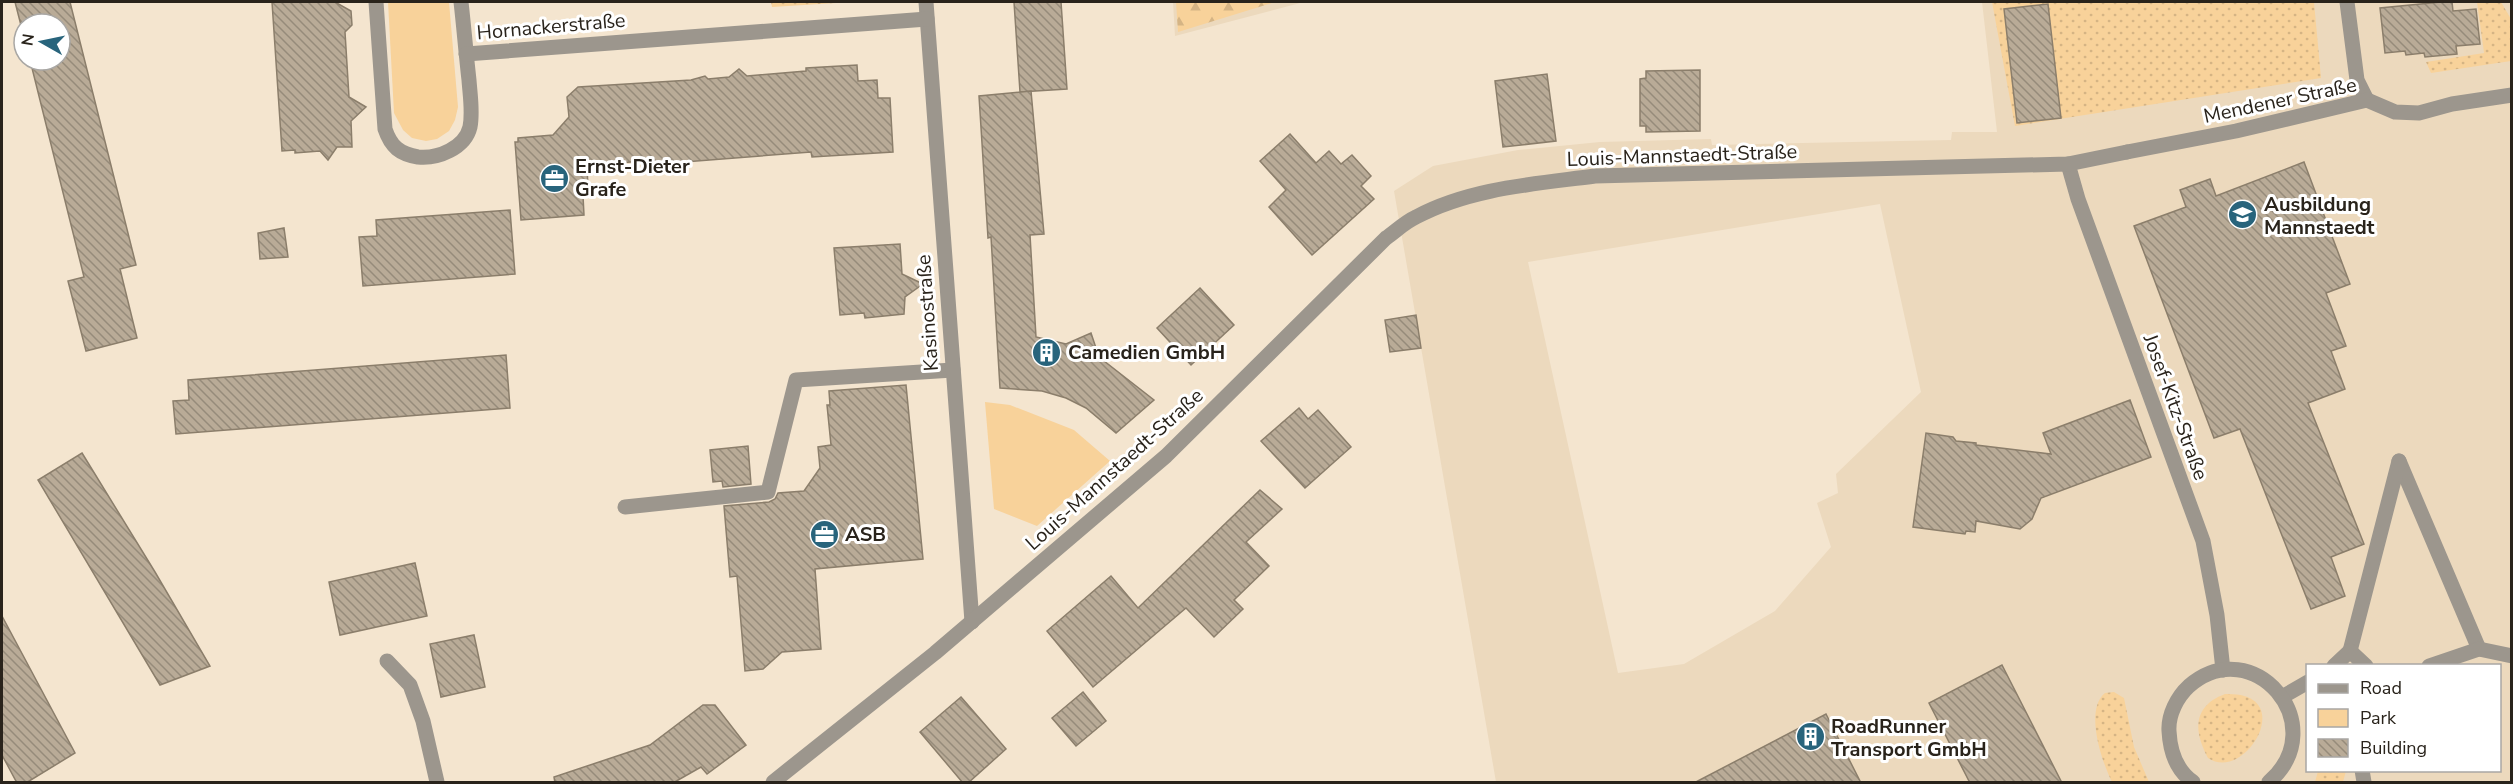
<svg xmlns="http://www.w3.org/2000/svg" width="2513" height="784" viewBox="0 0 2513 784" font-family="'Nunito Sans',sans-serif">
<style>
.built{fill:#ecd9bd;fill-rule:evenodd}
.grass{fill:url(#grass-dots)}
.forest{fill:url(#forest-firs)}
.park{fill:#f8d29a}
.building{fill:url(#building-back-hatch);stroke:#8b7e6b;stroke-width:1.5}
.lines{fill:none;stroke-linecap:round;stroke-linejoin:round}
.service{stroke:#9c968d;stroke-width:15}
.minor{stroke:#9c968d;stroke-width:15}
.labels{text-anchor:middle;stroke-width:6;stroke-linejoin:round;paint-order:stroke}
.street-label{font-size:20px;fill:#29231b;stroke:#fff}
.poi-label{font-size:20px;font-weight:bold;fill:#29231b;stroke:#fff;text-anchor:start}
</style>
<defs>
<pattern id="grass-dots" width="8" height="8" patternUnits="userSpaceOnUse" patternTransform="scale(1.5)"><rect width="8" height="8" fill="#f8d29a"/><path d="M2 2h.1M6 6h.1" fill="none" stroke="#d5b484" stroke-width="1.8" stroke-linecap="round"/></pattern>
<pattern id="forest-firs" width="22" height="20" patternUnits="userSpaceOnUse" patternTransform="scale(1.5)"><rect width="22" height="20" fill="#f8d29a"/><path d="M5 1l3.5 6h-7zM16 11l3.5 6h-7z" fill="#d5b484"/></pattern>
<pattern id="building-back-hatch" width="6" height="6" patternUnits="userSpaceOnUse" patternTransform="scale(1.5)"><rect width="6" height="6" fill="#b9ab97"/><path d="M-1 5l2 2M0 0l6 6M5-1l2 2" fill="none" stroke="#968b7a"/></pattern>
</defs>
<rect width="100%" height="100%" fill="#f4e5cf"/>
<g class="built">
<path d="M 1173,2 L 1304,2 L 1175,36 Z"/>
<path d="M 1982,2 L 2511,2 L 2511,782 L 1496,782 L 1394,191 L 1433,166 L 1518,150 L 1600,142 L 1711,139 L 1712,145 L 1951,140 L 1952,132 L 1997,132 ZM 1880,204 L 1921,392 L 1836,474 L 1838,493 L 1817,503 L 1831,547 L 1775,611 L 1684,664 L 1618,673 L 1528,262 ZM 2308,666 L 2500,666 L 2500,770 L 2308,770 Z"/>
</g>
<g class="grass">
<path d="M 771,2 L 852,2 L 772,7 Z"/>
<path d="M 1992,2 L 2314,2 L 2321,78 L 2015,126 Z"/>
<path d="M 2477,2 L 2501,2 L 2511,19 L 2511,61 L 2431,73 L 2426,62 L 2484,53 Z"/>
<path d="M 2114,692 L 2124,698 L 2134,747 L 2149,782 L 2112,782 C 2102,762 2084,710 2105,693 Z"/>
<path d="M 2225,694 C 2300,691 2245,784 2208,758 C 2193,730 2193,706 2225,694 Z"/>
<path d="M 2318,771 L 2318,770 L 2346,771 L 2343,782 L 2315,782 Z"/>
</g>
<path class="forest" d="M 1176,2 L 1275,2 L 1178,32 Z"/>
<g class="park">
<path d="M 388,2 L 449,2 L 458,107 L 455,120 L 449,131 L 437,139 L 426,141 L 412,138 L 403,130 L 394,113 Z"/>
<path d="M 985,402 L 1010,405 L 1074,430 L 1110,461 L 1037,526 L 994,509 Z"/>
</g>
<g class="building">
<path d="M 15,2 L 70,2 L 136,265 L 120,269 L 137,338 L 86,351 L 68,281 L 84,277 L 30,60 L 60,60 L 60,24 L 24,24 L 24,37 Z"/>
<path d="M 272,2 L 335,2 L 351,11 L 352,25 L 345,32 L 349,97 L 366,107 L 351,121 L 352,147 L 337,147 L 328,160 L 320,151 L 295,153 L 295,150 L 282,151 Z"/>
<path d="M 1014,2 L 1061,2 L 1067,89 L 1020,92 Z"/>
<path d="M 2441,2 L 2452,2 L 2453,11 L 2476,9 L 2480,44 L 2456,46 L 2457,54 L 2425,57 L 2424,53 L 2406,55 L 2405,51 L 2385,53 L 2380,8 Z"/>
<path d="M 2048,4 L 2061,118 L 2017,123 L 2004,9 Z"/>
<path d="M 857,65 L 858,81 L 877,80 L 878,98 L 890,98 L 893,152 L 812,157 L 811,152 L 646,165 L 646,161 L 587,165 L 588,189 L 583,196 L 584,215 L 521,220 L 515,142 L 518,142 L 518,138 L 553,135 L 569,117 L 567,97 L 578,87 L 691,80 L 705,76 L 708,79 L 729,77 L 739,69 L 747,76 L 806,71 L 806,68 Z"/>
<path d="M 1700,70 L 1700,131 L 1646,132 L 1646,126 L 1640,126 L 1640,79 L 1646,78 L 1646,71 Z"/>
<path d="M 1547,74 L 1556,141 L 1503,147 L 1495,81 Z"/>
<path d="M 1031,91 L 1044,234 L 1030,235 L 1036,337 L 1066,344 L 1091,333 L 1099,357 L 1154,400 L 1116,433 L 1086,408 L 1066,398 L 1042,391 L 1000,388 L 991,237 L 988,238 L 979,96 Z"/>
<path d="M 1290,134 L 1316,163 L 1329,151 L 1341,164 L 1352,155 L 1371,176 L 1361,186 L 1374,199 L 1312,255 L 1269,207 L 1286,190 L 1260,161 Z"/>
<path d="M 2304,162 L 2350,284 L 2326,293 L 2346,346 L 2331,351 L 2345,389 L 2308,403 L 2364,544 L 2331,557 L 2345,596 L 2311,609 L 2240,429 L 2214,438 L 2134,226 L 2186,207 L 2180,190 L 2210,179 L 2216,196 Z"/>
<path d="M 510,210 L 515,274 L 363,286 L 359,237 L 377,236 L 376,220 Z"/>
<path d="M 284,228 L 288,257 L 260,259 L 258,233 Z"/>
<path d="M 900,244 L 902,274 L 923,284 L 905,297 L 904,314 L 865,318 L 864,313 L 840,315 L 834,248 Z"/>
<path d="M 1200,288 L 1234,325 L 1191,365 L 1157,328 Z"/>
<path d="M 1416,315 L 1421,348 L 1390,352 L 1385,320 Z"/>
<path d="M 506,355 L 510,408 L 176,434 L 173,401 L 189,400 L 188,380 Z"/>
<path d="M 906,385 L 923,559 L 815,569 L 821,649 L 782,652 L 763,669 L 745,671 L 737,576 L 730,577 L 724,506 L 769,502 L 775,499 L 778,493 L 804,491 L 820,468 L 818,447 L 831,445 L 827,405 L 830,405 L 829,391 Z"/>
<path d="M 2130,400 L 2151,457 L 2041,498 L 2032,519 L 2020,529 L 1976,521 L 1975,532 L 1966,531 L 1965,534 L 1913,527 L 1926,433 L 1953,437 L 1956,441 L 1976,443 L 1976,445 L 2051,454 L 2043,433 Z"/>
<path d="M 1299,408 L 1308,419 L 1318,410 L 1351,447 L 1305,488 L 1261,441 Z"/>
<path d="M 748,446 L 751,484 L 723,487 L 722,481 L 713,482 L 710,450 Z"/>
<path d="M 82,453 L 155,572 L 210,666 L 160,685 L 38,480 Z"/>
<path d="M 1260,490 L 1282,509 L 1246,542 L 1269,566 L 1234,600 L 1243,609 L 1214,637 L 1186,608 L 1093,687 L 1047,631 L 1111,576 L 1138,608 Z"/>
<path d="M 415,563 L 427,616 L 340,635 L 329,582 Z"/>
<path d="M 2,616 L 75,753 L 26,783 L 17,783 L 2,755 Z"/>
<path d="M 474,635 L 485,687 L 441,697 L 430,644 Z"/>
<path d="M 2002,665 L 2062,783 L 1970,783 L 1929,703 Z"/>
<path d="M 1083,692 L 1106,721 L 1076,746 L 1052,718 Z"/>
<path d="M 961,697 L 1006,749 L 968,783 L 963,783 L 920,732 Z"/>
<path d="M 703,705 L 715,705 L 746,745 L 707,774 L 701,767 L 673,783 L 555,783 L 554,777 L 650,745 Z"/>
<path d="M 1826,714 L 1861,783 L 1694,783 Z"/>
</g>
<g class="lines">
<g class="service">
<path d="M 2347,2 L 2357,80 L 2367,100"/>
<path d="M 2127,152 L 2236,131 L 2367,100 L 2395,112 L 2419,113 L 2452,104 L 2512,95"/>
<path d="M 2399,461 L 2479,649"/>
<path d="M 625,507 L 768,492 L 796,380 L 953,370"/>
<path d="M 2350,651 L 2399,461"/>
<path d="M 2334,666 L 2350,651 L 2366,666"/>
<path d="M 2429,666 L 2479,649 L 2512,656"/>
<path d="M 2282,697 L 2308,682"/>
<path d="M 2362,770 L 2364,782"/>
</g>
<g class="minor">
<path d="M 376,2 L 385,129 C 391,147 400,154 418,157 C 438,159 465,148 470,127 C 473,112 470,95 469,80 C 466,54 464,28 461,2"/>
<path d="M 926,2 L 972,622"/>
<path d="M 466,54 L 927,19"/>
<path d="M 2068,164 L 2078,199 L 2203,541 L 2217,615 L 2223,670"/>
<path d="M 387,661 L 410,685 L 423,721 L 437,782"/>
<path d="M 773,782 L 935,653 L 1166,456 L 1386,238 C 1396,231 1405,222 1416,217 C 1470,188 1535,184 1595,176 L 2068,164 L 2127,152"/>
<path d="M 2193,782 C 2176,770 2170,751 2169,731 C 2168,715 2177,697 2189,686 C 2253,631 2334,725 2269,782"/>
</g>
</g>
<defs>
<symbol id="office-disc" viewBox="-11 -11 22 22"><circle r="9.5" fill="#28647c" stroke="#fff"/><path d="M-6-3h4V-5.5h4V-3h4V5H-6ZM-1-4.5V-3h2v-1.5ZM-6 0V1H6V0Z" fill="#fff"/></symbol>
<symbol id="school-disc" viewBox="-11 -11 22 22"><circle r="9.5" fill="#28647c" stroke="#fff"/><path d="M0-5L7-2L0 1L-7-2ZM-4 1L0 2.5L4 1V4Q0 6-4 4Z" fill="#fff"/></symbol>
<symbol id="building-disc" viewBox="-11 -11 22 22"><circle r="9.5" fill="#28647c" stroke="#fff"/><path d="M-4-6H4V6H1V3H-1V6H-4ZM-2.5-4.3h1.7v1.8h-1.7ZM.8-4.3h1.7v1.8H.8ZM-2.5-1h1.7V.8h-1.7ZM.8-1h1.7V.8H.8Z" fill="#fff"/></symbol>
</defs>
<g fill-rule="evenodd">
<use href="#office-disc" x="538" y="162" width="33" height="33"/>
<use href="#school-disc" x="2226" y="198" width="33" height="33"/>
<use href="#building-disc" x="1030" y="336" width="33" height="33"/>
<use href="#office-disc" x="808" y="518" width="33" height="33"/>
<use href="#building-disc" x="1794" y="720" width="33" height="33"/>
</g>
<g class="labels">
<g class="street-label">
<text transform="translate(551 26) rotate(-5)" y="7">Hornackerstraße</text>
<text transform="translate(2280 100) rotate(-12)" y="7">Mendener Straße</text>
<text transform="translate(1682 155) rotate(-2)" y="7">Louis-Mannstaedt-Straße</text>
<text transform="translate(927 313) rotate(-94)" y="7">Kasinostraße</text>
<text transform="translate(2176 407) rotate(70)" y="7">Josef-Kitz-Straße</text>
<text transform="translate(1114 469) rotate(-42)" y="7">Louis-Mannstaedt-Straße</text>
</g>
<g class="poi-label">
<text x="575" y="173">Ernst-Dieter<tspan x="575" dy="23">Grafe</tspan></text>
<text x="2264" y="211">Ausbildung<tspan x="2264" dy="23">Mannstaedt</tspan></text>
<text x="1068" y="359">Camedien GmbH</text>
<text x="845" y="541">ASB</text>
<text x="1831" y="733">RoadRunner<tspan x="1831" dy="23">Transport GmbH</tspan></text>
</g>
</g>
<rect width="2513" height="784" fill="none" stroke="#29231b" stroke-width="6"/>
<rect x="2306" y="664" width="195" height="108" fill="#ffffff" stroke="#a9a7a4" stroke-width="1.5"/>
<rect x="2318" y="684" width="30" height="9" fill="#9c968d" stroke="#a9a7a4" stroke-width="1.5"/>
<text x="2360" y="694" font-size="18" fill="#29231b">Road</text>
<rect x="2318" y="709" width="30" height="18" fill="#f8d29a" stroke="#a9a7a4" stroke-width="1.5"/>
<text x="2360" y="724" font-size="18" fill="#29231b">Park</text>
<rect x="2318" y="739" width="30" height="18" fill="url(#building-back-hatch)" stroke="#a9a7a4" stroke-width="1.5"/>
<text x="2360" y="754" font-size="18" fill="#29231b">Building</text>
<g transform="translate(42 42) rotate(279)"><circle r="28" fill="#ffffff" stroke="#a9a7a4" stroke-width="1.5"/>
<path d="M0-4.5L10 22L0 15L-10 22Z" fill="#28647c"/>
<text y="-9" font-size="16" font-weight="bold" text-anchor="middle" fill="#29231b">N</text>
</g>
</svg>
